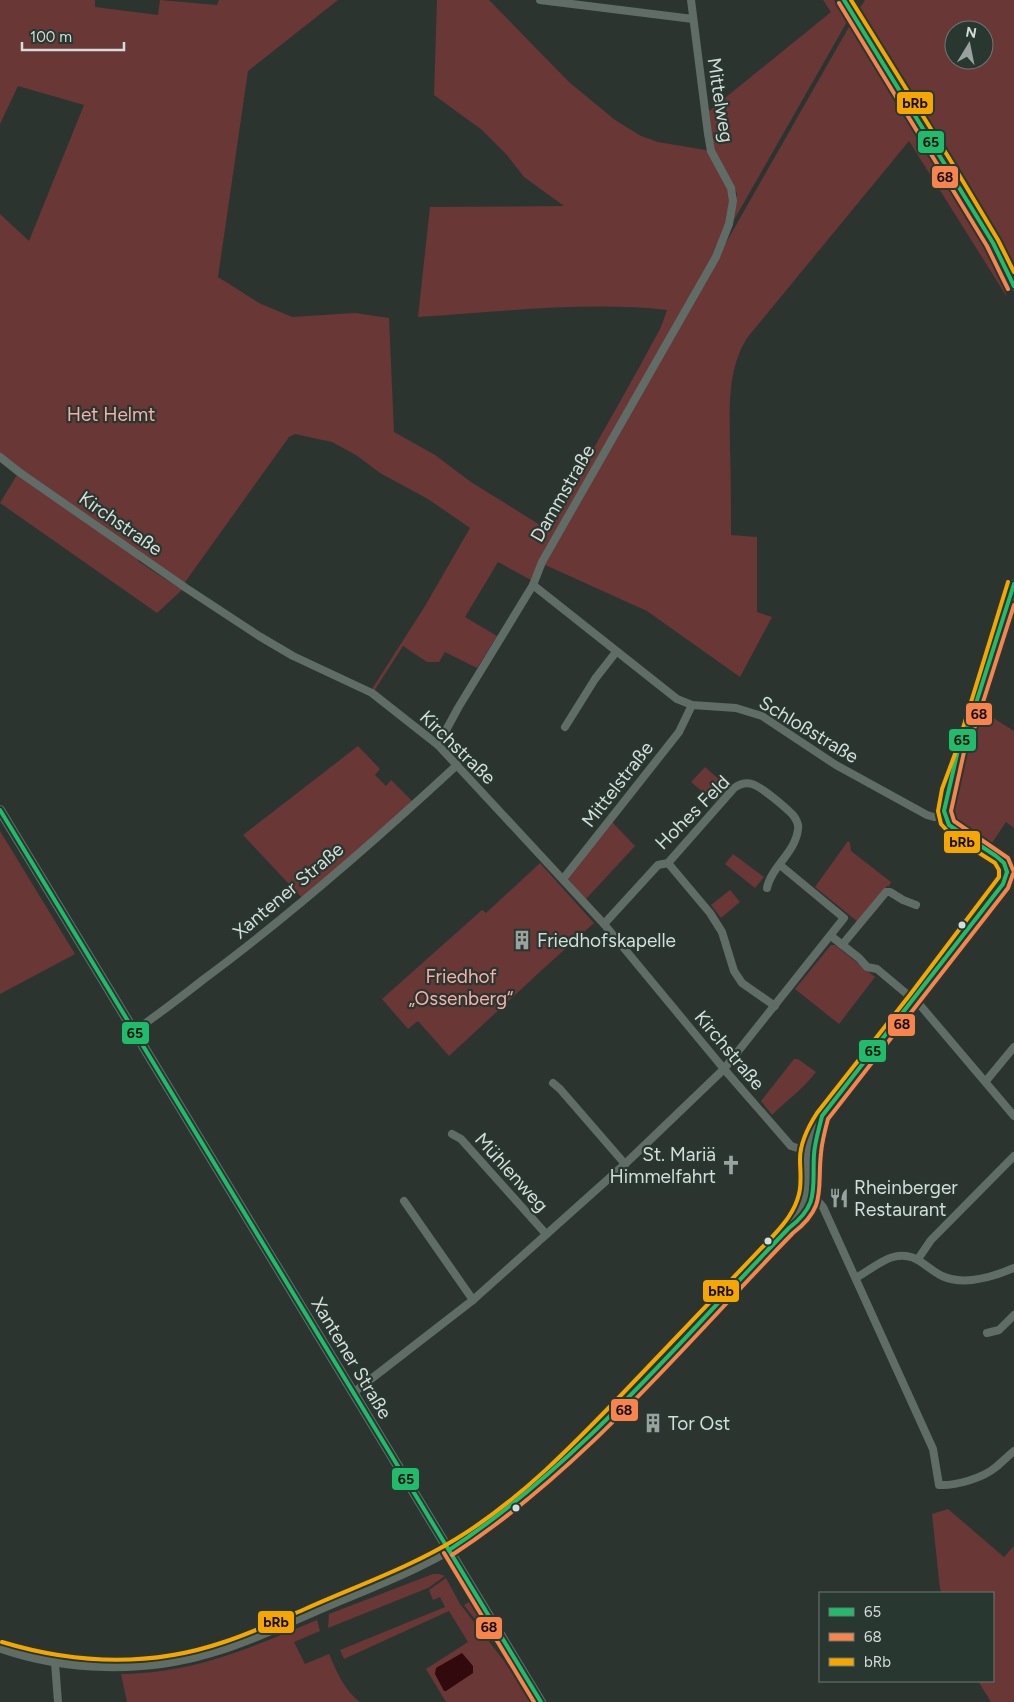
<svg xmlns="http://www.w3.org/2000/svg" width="1014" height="1702" viewBox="0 0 1014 1702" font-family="Figtree,sans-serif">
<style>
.green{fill:#693735;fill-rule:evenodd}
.water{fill:#32090c}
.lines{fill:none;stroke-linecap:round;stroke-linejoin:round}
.minor{stroke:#5f6d66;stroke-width:8}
.tertiary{stroke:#5f6d66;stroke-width:9}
.secondary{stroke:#5f7068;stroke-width:10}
.bus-1-casing{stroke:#293731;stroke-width:8}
.bus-2-casing{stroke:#293731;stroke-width:8}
.bus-3-casing{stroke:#293731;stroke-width:8}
.bus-1{stroke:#20bc6c;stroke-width:4}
.bus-2{stroke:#f8844c;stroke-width:4}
.bus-3{stroke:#f7a600;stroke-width:4}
.bus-dot{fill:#d4ddd9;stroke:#293731;stroke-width:2}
.labels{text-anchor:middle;stroke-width:4.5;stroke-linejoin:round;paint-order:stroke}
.street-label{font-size:19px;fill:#d4ddd9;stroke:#293731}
.park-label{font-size:19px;fill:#fbadaa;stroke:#293731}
.poi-label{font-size:19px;fill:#d4ddd9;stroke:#293731;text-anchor:start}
.line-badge{stroke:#293731;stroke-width:2}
.pale-badge-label{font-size:14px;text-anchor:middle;font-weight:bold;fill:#111}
</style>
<rect width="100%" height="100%" fill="#2c3430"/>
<g class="green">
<path d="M 0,0 L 95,0 L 95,7 L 158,15 L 160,0 L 217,5 L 219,0 L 338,0 L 248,71 L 218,277 L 259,303 L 292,317 L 355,313 L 389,318 L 394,432 L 435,455 L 471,482 L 548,530 L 641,364 L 661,327 L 667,310 C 588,301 498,312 418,317 L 430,207 L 564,206 L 524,177 L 506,154 L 482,130 L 434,95 L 437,0 L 489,0 L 569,82 L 615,120 L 641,136 L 658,142 L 711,151 L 733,201 L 716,257 L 531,580 L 498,562 L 465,617 L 497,636 L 477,668 L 445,652 L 439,662 L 427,662 L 403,646 L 374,691 L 372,689 L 425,606 L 470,528 L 428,499 L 380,473 L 356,455 L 332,442 L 295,434 L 289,437 L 183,585 L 141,556 L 138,561 L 182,590 L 157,613 L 0,503 L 20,470 L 0,454 L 0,214 L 29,241 L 84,105 L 18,86 L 0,124 Z"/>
<path d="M 823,0 L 834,0 L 848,20 L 730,227 L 737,194 L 716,154 L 711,140 L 709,111 L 831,12 Z"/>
<path d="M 865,0 L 1014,0 L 1014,273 L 1003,248 L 935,130 L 860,8 ZM 954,30 L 984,30 L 984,60 L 954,60 Z"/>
<path d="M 850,25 L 964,211 L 1001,278 L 1007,297 L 909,141 L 747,338 C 726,372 730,412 730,450 C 731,478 731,507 731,535 L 757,537 L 757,612 L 772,617 L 740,677 L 647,611 L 543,564 Z"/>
<path d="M 979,709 L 1014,731 L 1014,828 L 1006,822 L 990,846 L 955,824 L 951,820 L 948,810 Z"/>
<path d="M 358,746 L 380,769 L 375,775 L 386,786 L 391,780 L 413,802 L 303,899 L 243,835 Z"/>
<path d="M 705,767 L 728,787 L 715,802 L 691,782 Z"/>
<path d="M 612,822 L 635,846 L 585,900 L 567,878 Z"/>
<path d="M 0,831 L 75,954 L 0,994 Z"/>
<path d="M 848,841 L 850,843 L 851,851 L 891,882 L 889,886 L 887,886 L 858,922 L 815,887 Z"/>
<path d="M 733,854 L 764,877 L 755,888 L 725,864 Z"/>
<path d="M 540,863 L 594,923 L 543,969 L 449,1056 L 418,1021 L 408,1029 L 382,999 L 482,910 L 486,913 Z"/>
<path d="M 730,890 L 740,902 L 721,918 L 711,905 Z"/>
<path d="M 831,945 L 835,945 L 875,977 L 839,1024 L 795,989 Z"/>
<path d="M 794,1059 L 798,1059 L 816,1072 C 803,1089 786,1101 772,1115 L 761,1101 Z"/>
<path d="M 948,1509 L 1004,1557 L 1014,1546 L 1014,1702 L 991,1702 L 978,1681 L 993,1681 L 993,1593 L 942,1593 L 940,1589 L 932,1514 Z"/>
<path d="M 433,1574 L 439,1574 L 445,1576 L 428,1588 L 328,1628 L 329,1614 Z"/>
<path d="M 446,1578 L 460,1604 L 504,1661 L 531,1702 L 446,1702 L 426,1669 L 468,1642 L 449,1611 L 344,1659 L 340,1650 L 445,1607 L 440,1597 L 433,1600 L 429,1590 Z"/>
<path d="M 469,1602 L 483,1618 L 504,1652 L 505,1658 L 464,1605 Z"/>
<path d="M 317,1620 L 320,1631 L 294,1642 L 305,1664 L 329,1654 C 337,1672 344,1690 360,1702 L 127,1702 L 121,1674 C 195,1673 250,1648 317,1620 Z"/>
</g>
<path class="water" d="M 462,1653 L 473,1666 L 473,1673 L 446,1691 L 444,1691 L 435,1674 L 436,1668 Z"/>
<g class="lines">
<g class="minor">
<path d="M 540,0 L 693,19"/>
<path d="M 0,457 L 19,472 L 186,588 L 259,636 L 293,656 L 372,693 L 438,745 L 604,924 L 724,1069 L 791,1146 L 813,1153"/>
<path d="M 533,585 L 677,699 L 692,705 L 736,708 L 762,716 L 836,765 L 927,815 L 934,817 L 944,816"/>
<path d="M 565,727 L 595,679 L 616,652"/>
<path d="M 438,745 L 458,708 L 533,585 L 542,562 L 716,257 L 729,224 L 733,201 L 731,188 L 711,151 L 708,134 L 691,0"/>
<path d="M 668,863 L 710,913 L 722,932 L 734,971 L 742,983 L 775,1006"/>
<path d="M 1007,872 L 1014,874"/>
<path d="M 563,879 L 679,732 L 692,705"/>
<path d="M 604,924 L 658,865 L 668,863 L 734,788 C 740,784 745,782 752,784 C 762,787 785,807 793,815 C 796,819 799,824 798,829 C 796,852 771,867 767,888"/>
<path d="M 831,936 L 859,958 L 867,967 L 877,969 L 920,1005 L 1014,1116"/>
<path d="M 842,945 L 886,892 L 890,892 L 903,900 L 916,905"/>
<path d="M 134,1031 C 158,1015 181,997 204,979 C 293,913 376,840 457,765"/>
<path d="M 986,1081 L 1014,1047"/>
<path d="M 553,1083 L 560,1089 L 625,1164"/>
<path d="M 452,1134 L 461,1139 L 546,1234"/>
<path d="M 808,1195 L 814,1196 L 823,1207 L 933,1449 L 939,1485 C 956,1486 983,1478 996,1467 C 1002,1462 1008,1456 1014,1451"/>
<path d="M 404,1201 L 473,1300"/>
<path d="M 918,1259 L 931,1240 L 1014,1156"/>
<path d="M 856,1278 C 866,1272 882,1260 893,1257 C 916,1251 924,1267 942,1276 C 964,1286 993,1277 1014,1268"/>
<path d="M 987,1333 L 999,1330 L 1014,1315"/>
<path d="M 353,1393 L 473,1300 L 625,1164 L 724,1069 L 844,918 L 780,865"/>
<path d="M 55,1663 L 58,1702"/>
</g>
<g class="tertiary">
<path d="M 844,0 L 944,161 L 993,243 L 1014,286"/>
<path d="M 798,1222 C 821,1197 811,1185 814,1156 C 815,1146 818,1136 820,1126"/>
<path d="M 0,1648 C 66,1671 143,1673 210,1653 C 252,1641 293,1620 334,1603 C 382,1583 434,1563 477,1533 C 556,1477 621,1404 687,1335 C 713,1308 739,1281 764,1254 C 773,1245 782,1236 790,1226 C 799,1214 807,1198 807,1182 C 807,1172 805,1161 807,1150 C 809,1138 815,1127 822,1116 L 914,1000 L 1005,879 C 1014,847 944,842 944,811 C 944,794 956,772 961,756 C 979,699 996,641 1014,584"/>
</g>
<path class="secondary" d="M 0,810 L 541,1702"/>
<defs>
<g id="bus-1">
<path d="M 844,0 L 993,243 L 1014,286"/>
<path d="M 0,810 L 541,1702"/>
<path d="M 1007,872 L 1004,863 L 996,856 L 949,825 L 944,811 L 958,750 L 970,722 L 1014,584"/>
<path d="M 449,1550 C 579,1465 682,1338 789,1228 C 820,1204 812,1189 814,1154 C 815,1141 819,1129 822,1116 L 1003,884 L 1007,872"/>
</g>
<g id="bus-2">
<path d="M 839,3 L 987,246 L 1008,289"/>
<path d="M 1013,870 L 1008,858 L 954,821 L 951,811 L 964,752 L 976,724 L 1014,605"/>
<path d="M 444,1553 L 534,1702"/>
<path d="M 452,1555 C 583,1470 685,1344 793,1233 C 827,1207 817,1190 821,1153 C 822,1141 825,1130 828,1119 L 1008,888 L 1013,874"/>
</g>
<g id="bus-3">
<path d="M 851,0 L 949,158 L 998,240 L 1014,272"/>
<path d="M 2,1642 C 75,1664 151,1667 224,1642 C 252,1633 279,1620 305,1609 C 356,1586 409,1568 456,1539 C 520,1500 574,1444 626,1390 C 675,1339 724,1287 773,1236 C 784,1224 795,1211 799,1194 C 802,1182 800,1171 800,1159 C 800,1142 808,1127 817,1113 L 909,996 L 999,877 L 999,870 L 995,863 L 951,835 L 941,824 L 938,811 L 942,789 L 955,754 L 1008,582"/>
</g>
</defs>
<use href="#bus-1" class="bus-1-casing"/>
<use href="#bus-2" class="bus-2-casing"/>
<use href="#bus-3" class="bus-3-casing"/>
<use href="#bus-1" class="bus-1"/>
<use href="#bus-2" class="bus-2"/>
<use href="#bus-3" class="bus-3"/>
</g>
<defs>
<symbol id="building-bare" viewBox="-9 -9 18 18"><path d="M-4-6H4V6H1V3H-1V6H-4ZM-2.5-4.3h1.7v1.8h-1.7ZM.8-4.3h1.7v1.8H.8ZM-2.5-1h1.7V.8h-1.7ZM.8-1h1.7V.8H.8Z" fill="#99a29e" stroke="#293731" stroke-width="2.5" paint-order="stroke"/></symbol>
<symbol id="church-bare" viewBox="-9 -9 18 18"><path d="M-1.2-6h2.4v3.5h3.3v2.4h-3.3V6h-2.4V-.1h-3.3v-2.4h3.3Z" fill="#99a29e" stroke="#293731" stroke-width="2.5" paint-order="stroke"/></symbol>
<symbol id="restaurant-bare" viewBox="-9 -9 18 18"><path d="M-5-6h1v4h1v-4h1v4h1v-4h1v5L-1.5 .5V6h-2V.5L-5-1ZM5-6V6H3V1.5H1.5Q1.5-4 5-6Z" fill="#99a29e" stroke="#293731" stroke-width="2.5" paint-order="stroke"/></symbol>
</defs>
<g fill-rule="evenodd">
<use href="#building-bare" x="508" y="926" width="28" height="28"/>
<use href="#church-bare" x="717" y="1151" width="28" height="28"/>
<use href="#restaurant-bare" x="825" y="1184" width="28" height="28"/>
<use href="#building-bare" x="639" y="1409" width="28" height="28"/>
</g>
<g class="bus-dot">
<circle cx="962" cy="925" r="4.5"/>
<circle cx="768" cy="1241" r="4.5"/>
<circle cx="516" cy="1508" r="4.5"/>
</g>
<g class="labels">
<g class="street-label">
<text transform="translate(721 100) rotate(81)" y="7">Mittelweg</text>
<text transform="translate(562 493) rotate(-60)" y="7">Dammstraße</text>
<text transform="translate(121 523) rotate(35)" y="7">Kirchstraße</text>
<text transform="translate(809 729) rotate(31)" y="7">Schloßstraße</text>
<text transform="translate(458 747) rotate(44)" y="7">Kirchstraße</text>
<text transform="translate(617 784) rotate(-52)" y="7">Mittelstraße</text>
<text transform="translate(692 812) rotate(-45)" y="7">Hohes Feld</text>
<text transform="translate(288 890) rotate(-40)" y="7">Xantener Straße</text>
<text transform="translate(730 1050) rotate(50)" y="7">Kirchstraße</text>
<text transform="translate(512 1172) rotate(48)" y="7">Mühlenweg</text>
<text transform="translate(352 1358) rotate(59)" y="7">Xantener Straße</text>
</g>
<g class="park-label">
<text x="111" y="421">Het Helmt</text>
<text x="461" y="983">Friedhof<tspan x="461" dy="22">„Ossenberg“</tspan></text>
</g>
<g class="poi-label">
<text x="537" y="947">Friedhofskapelle</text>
<text x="716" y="1161" text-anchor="end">St. Mariä<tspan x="716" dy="22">Himmelfahrt</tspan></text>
<text x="854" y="1194">Rheinberger<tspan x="854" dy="22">Restaurant</tspan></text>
<text x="668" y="1430">Tor Ost</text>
</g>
</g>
<g class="line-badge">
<rect x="896" y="91" width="38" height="24" rx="5" fill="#f7a600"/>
<rect x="917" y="130" width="28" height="24" rx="5" fill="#20bc6c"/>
<rect x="931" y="165" width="28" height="24" rx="5" fill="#f8844c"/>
<rect x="965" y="702" width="28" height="24" rx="5" fill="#f8844c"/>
<rect x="948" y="728" width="29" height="24" rx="5" fill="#20bc6c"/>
<rect x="943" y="830" width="38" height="24" rx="5" fill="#f7a600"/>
<rect x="887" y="1013" width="29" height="24" rx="5" fill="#f8844c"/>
<rect x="121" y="1021" width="29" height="24" rx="5" fill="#20bc6c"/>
<rect x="858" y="1039" width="29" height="24" rx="5" fill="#20bc6c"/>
<rect x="702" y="1279" width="38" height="24" rx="5" fill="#f7a600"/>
<rect x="610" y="1398" width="29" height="24" rx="5" fill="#f8844c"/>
<rect x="391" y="1467" width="29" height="24" rx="5" fill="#20bc6c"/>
<rect x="257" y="1610" width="38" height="24" rx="5" fill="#f7a600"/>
<rect x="475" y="1616" width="28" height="24" rx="5" fill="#f8844c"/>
</g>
<g class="pale-badge-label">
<text x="915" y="108">bRb</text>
<text x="931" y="147">65</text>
<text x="945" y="182">68</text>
<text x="979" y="719">68</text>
<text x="962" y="745">65</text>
<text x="962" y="847">bRb</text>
<text x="902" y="1029">68</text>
<text x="135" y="1038">65</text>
<text x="873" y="1056">65</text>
<text x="721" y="1296">bRb</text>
<text x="624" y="1415">68</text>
<text x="406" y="1484">65</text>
<text x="276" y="1627">bRb</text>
<text x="489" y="1632">68</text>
</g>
<rect x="819" y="1592" width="175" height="90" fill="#293731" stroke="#6d7974"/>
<rect x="829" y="1608" width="25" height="8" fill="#20bc6c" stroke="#6d7974"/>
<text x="864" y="1617" font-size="15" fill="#d4ddd9">65</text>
<rect x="829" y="1633" width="25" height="8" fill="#f8844c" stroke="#6d7974"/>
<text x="864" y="1642" font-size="15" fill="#d4ddd9">68</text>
<rect x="829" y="1658" width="25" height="8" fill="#f7a600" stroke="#6d7974"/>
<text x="864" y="1667" font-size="15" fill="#d4ddd9">bRb</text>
<g transform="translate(969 45) rotate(10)"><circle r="24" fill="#293731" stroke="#6d7974"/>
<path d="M0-4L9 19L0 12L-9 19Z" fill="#99a29e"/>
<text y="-8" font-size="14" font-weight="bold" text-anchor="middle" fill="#d4ddd9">N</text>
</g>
<path d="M22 42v8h102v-8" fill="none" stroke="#d4ddd9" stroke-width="2.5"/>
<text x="30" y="42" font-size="15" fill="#d4ddd9" stroke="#293731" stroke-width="4" paint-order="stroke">100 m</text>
</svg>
